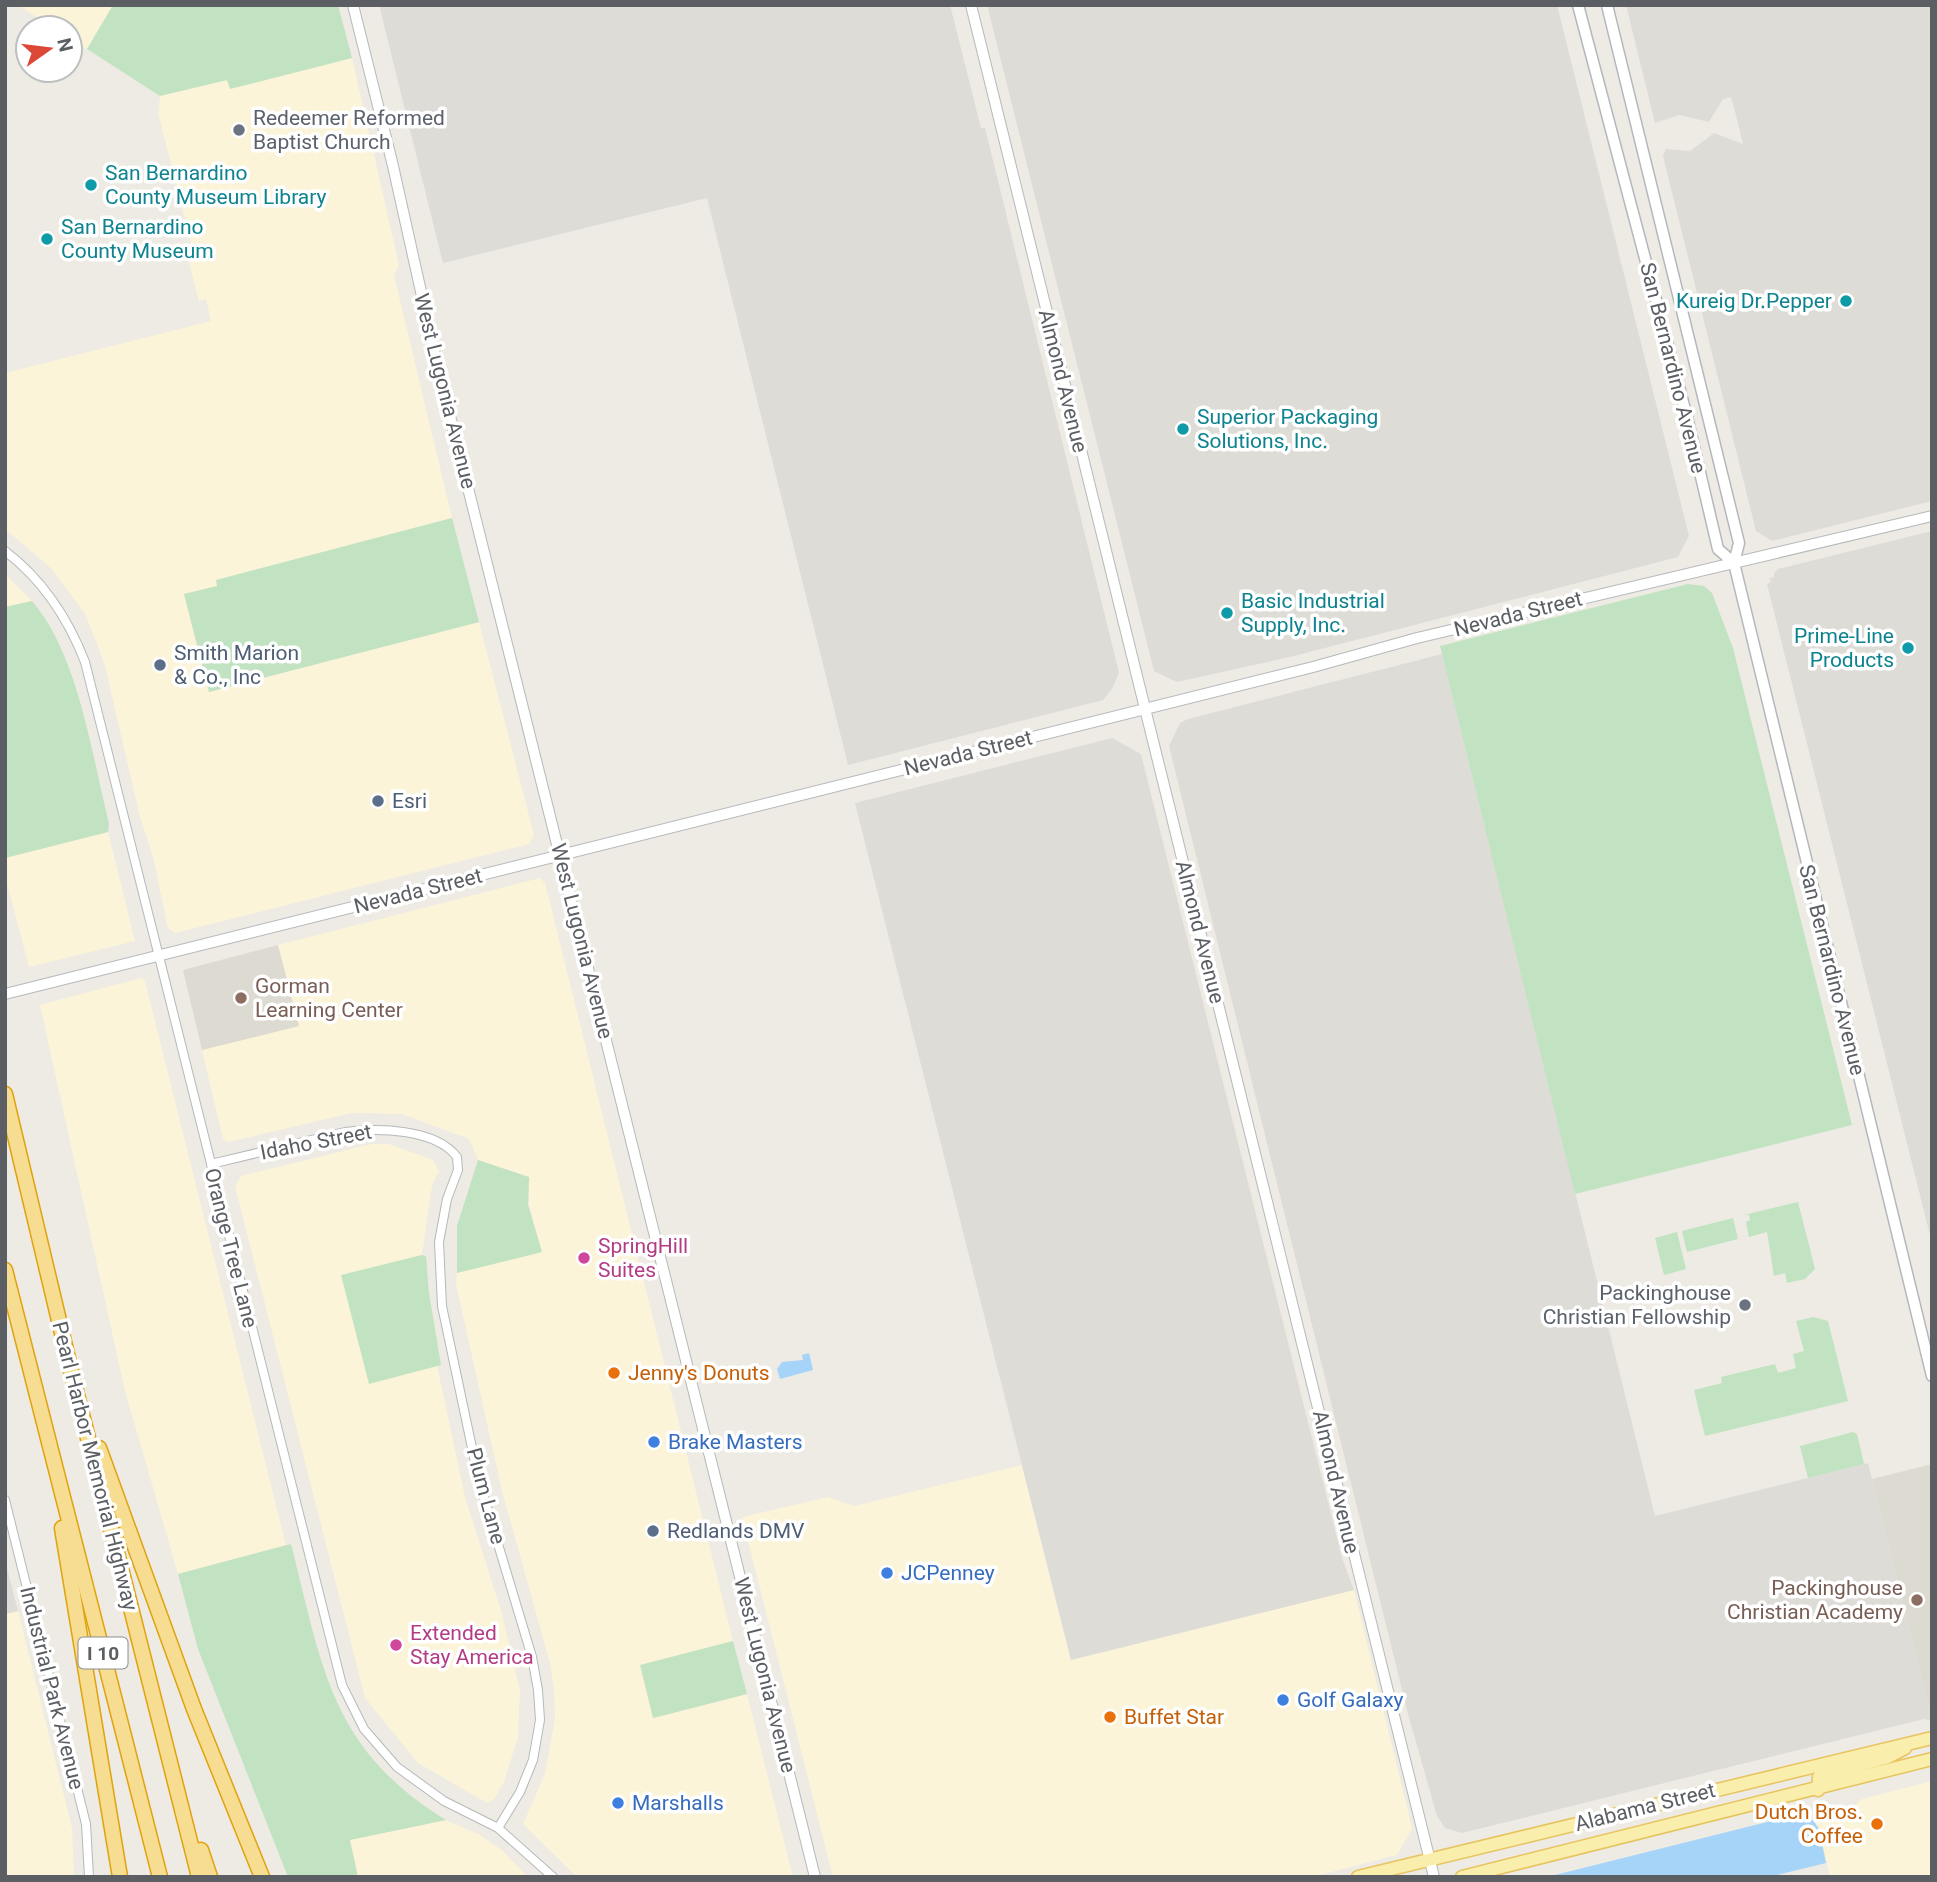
<svg xmlns="http://www.w3.org/2000/svg" width="1937" height="1882" viewBox="0 0 1937 1882" font-family="Roboto,sans-serif">
<style>
.commercial{fill:#fbf4d9}
.industrial{fill:#dedcd7}
.education{fill:#dddad1}
.green{fill:#c1e3c1}
.water{fill:#a6d4f9}
.lines{fill:none;stroke-linecap:round;stroke-linejoin:round}
.minor-casing{stroke:#b5b8bc;stroke-width:10}
.tertiary-casing{stroke:#b5b8bc;stroke-width:12}
.secondary-casing{stroke:#b4b7bc;stroke-width:13}
.primary-casing{stroke:#e8c461;stroke-width:15}
.motorway-casing{stroke:#e1a20f;stroke-width:17}
.minor{stroke:#fff;stroke-width:8}
.tertiary{stroke:#fff;stroke-width:10}
.secondary{stroke:#fff;stroke-width:10}
.primary{stroke:#f9eeab;stroke-width:12}
.motorway{stroke:#f6dd91;stroke-width:14}
.worship-dot{fill:#6b7280;stroke:#fff;stroke-width:2.5}
.culture-dot{fill:#0f9aa8;stroke:#fff;stroke-width:2.5}
.service-dot{fill:#5c6f8a;stroke:#fff;stroke-width:2.5}
.education-dot{fill:#8d6e63;stroke:#fff;stroke-width:2.5}
.hotel-dot{fill:#d1479c;stroke:#fff;stroke-width:2.5}
.food-dot{fill:#e8710a;stroke:#fff;stroke-width:2.5}
.shop-dot{fill:#3f7fe0;stroke:#fff;stroke-width:2.5}
.labels{text-anchor:middle;stroke-width:7;stroke-linejoin:round;paint-order:stroke}
.shield{fill:#fff;stroke:#8c8e92;stroke-width:2}
.shield-label{font-size:19px;font-weight:bold;fill:#5b5e63}
.worship-label{font-size:21px;fill:#5b616d;stroke:#fff;text-anchor:start}
.culture-label{font-size:21px;fill:#0d838f;stroke:#fff;text-anchor:start}
.street-label{font-size:21px;fill:#5b5e63;stroke:#fff}
.service-label{font-size:21px;fill:#4e5e75;stroke:#fff;text-anchor:start}
.education-label{font-size:21px;fill:#785e54;stroke:#fff;text-anchor:start}
.hotel-label{font-size:21px;fill:#b23c85;stroke:#fff;text-anchor:start}
.food-label{font-size:21px;fill:#c56008;stroke:#fff;text-anchor:start}
.shop-label{font-size:21px;fill:#366cbe;stroke:#fff;text-anchor:start}
</style>
<rect width="100%" height="100%" fill="#edebe3"/>
<g class="commercial">
<path d="M 18,5 L 113,5 L 87,49 L 70,39 L 70,28 L 53,28 Z"/>
<path d="M 352,58 L 399,265 L 394,275 L 452,518 L 217,580 L 218,586 L 184,594 L 209,692 L 479,622 L 534,835 L 529,844 L 175,933 L 168,928 L 153,857 L 140,817 L 104,662 L 85,614 L 52,569 L 5,529 L 5,373 L 211,321 L 206,299 L 199,301 L 186,251 L 192,246 L 158,113 L 160,96 L 227,80 L 231,88 Z"/>
<path d="M 5,574 L 32,601 L 5,607 Z"/>
<path d="M 108,832 L 135,941 L 29,967 L 5,876 L 5,858 Z"/>
<path d="M 540,878 L 545,883 L 733,1641 L 641,1665 L 654,1718 L 747,1694 L 793,1877 L 577,1877 L 523,1824 L 545,1774 L 555,1719 L 554,1691 L 550,1663 L 502,1491 L 456,1284 L 457,1273 L 542,1252 L 529,1205 L 529,1177 L 478,1160 L 469,1139 L 402,1114 L 352,1113 L 228,1142 L 223,1139 L 202,1050 L 298,1026 L 278,945 Z"/>
<path d="M 141,978 L 145,981 L 286,1545 L 178,1574 L 125,1391 L 40,1005 Z"/>
<path d="M 372,1144 L 389,1144 L 433,1160 L 439,1171 L 432,1185 L 422,1255 L 342,1275 L 369,1383 L 437,1366 L 465,1497 L 502,1614 L 520,1690 L 518,1737 L 504,1782 L 494,1799 L 487,1803 L 418,1763 L 365,1698 L 235,1186 L 241,1176 Z"/>
<path d="M 1022,1465 L 1071,1660 L 1354,1590 L 1412,1828 L 1397,1855 L 1312,1877 L 833,1877 L 742,1517 L 828,1497 L 854,1506 Z"/>
<path d="M 18,1611 L 72,1828 L 74,1877 L 5,1877 L 5,1614 Z"/>
<path d="M 1932,1781 L 1932,1877 L 1830,1877 L 1819,1829 L 1813,1820 L 1849,1810 L 1862,1799 Z"/>
<path d="M 446,1820 L 480,1835 L 502,1850 L 528,1877 L 358,1877 L 349,1840 Z"/>
</g>
<g class="industrial">
<path d="M 379,5 L 950,5 L 981,128 L 985,128 L 1119,673 L 1112,689 L 1103,700 L 848,765 L 707,198 L 443,263 Z"/>
<path d="M 987,5 L 1557,5 L 1689,536 L 1678,557 L 1290,657 L 1177,682 L 1154,671 Z"/>
<path d="M 1626,5 L 1932,5 L 1932,501 L 1772,541 L 1756,531 L 1663,156 L 1666,149 L 1690,151 L 1714,133 L 1743,144 L 1737,119 L 1731,97 L 1723,99 L 1709,122 L 1679,115 L 1655,123 Z"/>
<path d="M 1932,531 L 1932,1243 L 1767,584 L 1771,582 L 1770,578 L 1774,577 L 1774,573 L 1778,569 Z"/>
<path d="M 1442,654 L 1655,1516 L 1868,1463 L 1932,1721 L 1924,1719 L 1462,1833 L 1445,1828 L 1437,1816 L 1408,1714 L 1169,746 L 1180,723 L 1188,719 Z"/>
<path d="M 1112,738 L 1141,754 L 1342,1558 L 1354,1590 L 1071,1660 L 855,803 Z"/>
<path d="M 5,1560 L 18,1611 L 5,1614 Z"/>
</g>
<g class="education">
<path d="M 278,945 L 299,1026 L 202,1050 L 183,970 Z"/>
<path d="M 1932,1464 L 1932,1721 L 1872,1479 Z"/>
</g>
<g class="green">
<path d="M 113,5 L 338,5 L 352,58 L 230,89 L 227,80 L 160,96 L 87,49 Z"/>
<path d="M 452,518 L 479,622 L 209,692 L 184,594 L 217,586 L 216,580 Z"/>
<path d="M 1688,584 L 1704,586 L 1712,593 L 1733,648 L 1852,1125 L 1575,1194 L 1440,646 Z"/>
<path d="M 32,601 C 79,656 91,753 109,823 L 108,832 L 5,858 L 5,607 Z"/>
<path d="M 478,1160 L 529,1177 L 528,1205 L 542,1252 L 457,1273 L 457,1226 Z"/>
<path d="M 1798,1202 L 1815,1269 L 1805,1279 L 1787,1283 L 1785,1273 L 1774,1276 L 1767,1232 L 1749,1237 L 1746,1222 L 1750,1220 L 1749,1215 L 1744,1215 Z"/>
<path d="M 1733,1218 L 1738,1239 L 1687,1252 L 1682,1231 Z"/>
<path d="M 1677,1232 L 1686,1269 L 1664,1275 L 1655,1238 Z"/>
<path d="M 422,1255 L 426,1256 L 429,1293 L 441,1365 L 369,1384 L 341,1275 Z"/>
<path d="M 1813,1317 L 1828,1321 L 1848,1401 L 1705,1436 L 1694,1390 L 1722,1383 L 1721,1377 L 1775,1364 L 1778,1373 L 1796,1368 L 1793,1354 L 1804,1351 L 1796,1321 Z"/>
<path d="M 1853,1432 L 1857,1434 L 1864,1464 L 1808,1478 L 1800,1446 Z"/>
<path d="M 291,1544 C 322,1665 330,1749 446,1820 L 350,1840 L 358,1877 L 288,1877 L 198,1649 L 178,1574 Z"/>
<path d="M 733,1641 L 747,1694 L 653,1718 L 640,1665 Z"/>
</g>
<g class="water">
<path d="M 809,1353 L 813,1370 L 780,1379 L 777,1369 L 782,1362 L 803,1360 L 802,1355 Z"/>
<path d="M 1791,1816 L 1813,1820 L 1819,1829 L 1826,1863 L 1769,1877 L 1547,1877 Z"/>
</g>
<g class="lines">
<defs>
<g id="minor">
<path d="M 5,551 C 43,580 68,618 85,662 L 342,1685 L 364,1729 L 397,1767 L 444,1801 L 498,1828 L 553,1877"/>
<path d="M 211,1164 L 345,1132 C 377,1128 435,1128 457,1157 L 458,1170 L 447,1199 L 439,1242 L 442,1306 L 479,1481 L 532,1657 L 538,1690 L 540,1720 L 533,1760 L 520,1792 L 498,1828"/>
<path d="M 5,1500 L 86,1824 L 89,1877"/>
</g>
<g id="tertiary">
<path d="M 353,5 L 393,166 L 438,368 L 815,1877"/>
<path d="M 971,5 L 1434,1877"/>
<path d="M 5,994 L 1313,667 L 1417,638 L 1932,516"/>
</g>
<g id="secondary">
<path d="M 1578,5 L 1687,417 L 1718,549 L 1734,563"/>
<path d="M 1607,5 L 1739,543 L 1734,563 L 1932,1376"/>
</g>
<g id="primary">
<path d="M 1818,1790 L 1819,1777 L 1888,1757 L 1905,1748"/>
<path d="M 1358,1877 L 1932,1738"/>
<path d="M 1462,1877 L 1932,1759"/>
</g>
<g id="motorway">
<path d="M 5,1094 L 71,1371 L 199,1877"/>
<path d="M 5,1270 L 160,1877"/>
<path d="M 99,1448 L 194,1709 L 262,1877"/>
<path d="M 62,1528 L 120,1877"/>
<path d="M 201,1850 L 210,1877"/>
</g>
</defs>
<use href="#minor" class="minor-casing"/>
<use href="#tertiary" class="tertiary-casing"/>
<use href="#secondary" class="secondary-casing"/>
<use href="#primary" class="primary-casing"/>
<use href="#motorway" class="motorway-casing"/>
<use href="#minor" class="minor"/>
<use href="#tertiary" class="tertiary"/>
<use href="#secondary" class="secondary"/>
<use href="#primary" class="primary"/>
<use href="#motorway" class="motorway"/>
</g>
<g class="worship-dot">
<circle cx="239" cy="130" r="7"/>
<circle cx="1745" cy="1305" r="7"/>
</g>
<g class="culture-dot">
<circle cx="91" cy="185" r="7"/>
<circle cx="47" cy="239" r="7"/>
<circle cx="1846" cy="301" r="7"/>
<circle cx="1183" cy="429" r="7"/>
<circle cx="1227" cy="613" r="7"/>
<circle cx="1908" cy="648" r="7"/>
</g>
<g class="service-dot">
<circle cx="160" cy="665" r="7"/>
<circle cx="378" cy="801" r="7"/>
<circle cx="653" cy="1531" r="7"/>
</g>
<g class="education-dot">
<circle cx="241" cy="998" r="7"/>
<circle cx="1917" cy="1600" r="7"/>
</g>
<g class="hotel-dot">
<circle cx="584" cy="1258" r="7"/>
<circle cx="396" cy="1645" r="7"/>
</g>
<g class="food-dot">
<circle cx="614" cy="1373" r="7"/>
<circle cx="1110" cy="1717" r="7"/>
<circle cx="1877" cy="1824" r="7"/>
</g>
<g class="shop-dot">
<circle cx="654" cy="1442" r="7"/>
<circle cx="887" cy="1573" r="7"/>
<circle cx="1283" cy="1700" r="7"/>
<circle cx="618" cy="1803" r="7"/>
</g>
<g class="labels">
<rect class="shield" x="78.5" y="1637.5" width="49" height="31" rx="5"/>
<g class="shield-label">
<text x="103" y="1660">I 10</text>
</g>
<g class="worship-label">
<text x="253" y="125">Redeemer Reformed<tspan x="253" dy="24">Baptist Church</tspan></text>
<text x="1731" y="1300" text-anchor="end">Packinghouse<tspan x="1731" dy="24">Christian Fellowship</tspan></text>
</g>
<g class="culture-label">
<text x="105" y="180">San Bernardino<tspan x="105" dy="24">County Museum Library</tspan></text>
<text x="61" y="234">San Bernardino<tspan x="61" dy="24">County Museum</tspan></text>
<text x="1832" y="308" text-anchor="end">Kureig Dr.Pepper</text>
<text x="1197" y="424">Superior Packaging<tspan x="1197" dy="24">Solutions, Inc.</tspan></text>
<text x="1241" y="608">Basic Industrial<tspan x="1241" dy="24">Supply, Inc.</tspan></text>
<text x="1894" y="643" text-anchor="end">Prime-Line<tspan x="1894" dy="24">Products</tspan></text>
</g>
<g class="street-label">
<text transform="translate(1673 368) rotate(76)" y="7">San Bernardino Avenue</text>
<text transform="translate(1063 381) rotate(76)" y="7">Almond Avenue</text>
<text transform="translate(445 391) rotate(76)" y="7">West Lugonia Avenue</text>
<text transform="translate(1518 614) rotate(-14)" y="7">Nevada Street</text>
<text transform="translate(968 753) rotate(-14)" y="7">Nevada Street</text>
<text transform="translate(418 891) rotate(-14)" y="7">Nevada Street</text>
<text transform="translate(1200 932) rotate(76)" y="7">Almond Avenue</text>
<text transform="translate(582 941) rotate(76)" y="7">West Lugonia Avenue</text>
<text transform="translate(1832 970) rotate(76)" y="7">San Bernardino Avenue</text>
<text transform="translate(316 1142) rotate(-11)" y="7">Idaho Street</text>
<text transform="translate(231 1248) rotate(76)" y="7">Orange Tree Lane</text>
<text transform="translate(95 1466) rotate(76)" y="7">Pearl Harbor Memorial Highway</text>
<text transform="translate(1336 1482) rotate(77)" y="7">Almond Avenue</text>
<text transform="translate(486 1496) rotate(75)" y="7">Plum Lane</text>
<text transform="translate(765 1675) rotate(76)" y="7">West Lugonia Avenue</text>
<text transform="translate(52 1688) rotate(76)" y="7">Industrial Park Avenue</text>
<text transform="translate(1645 1807) rotate(-14)" y="7">Alabama Street</text>
</g>
<g class="service-label">
<text x="174" y="660">Smith Marion<tspan x="174" dy="24">&amp; Co., Inc</tspan></text>
<text x="392" y="808">Esri</text>
<text x="667" y="1538">Redlands DMV</text>
</g>
<g class="education-label">
<text x="255" y="993">Gorman<tspan x="255" dy="24">Learning Center</tspan></text>
<text x="1903" y="1595" text-anchor="end">Packinghouse<tspan x="1903" dy="24">Christian Academy</tspan></text>
</g>
<g class="hotel-label">
<text x="598" y="1253">SpringHill<tspan x="598" dy="24">Suites</tspan></text>
<text x="410" y="1640">Extended<tspan x="410" dy="24">Stay America</tspan></text>
</g>
<g class="food-label">
<text x="628" y="1380">Jenny's Donuts</text>
<text x="1124" y="1724">Buffet Star</text>
<text x="1863" y="1819" text-anchor="end">Dutch Bros.<tspan x="1863" dy="24">Coffee</tspan></text>
</g>
<g class="shop-label">
<text x="668" y="1449">Brake Masters</text>
<text x="901" y="1580">JCPenney</text>
<text x="1297" y="1707">Golf Galaxy</text>
<text x="632" y="1810">Marshalls</text>
</g>
</g>
<rect width="1937" height="1882" fill="none" stroke="#5b5e63" stroke-width="14"/>
<g transform="translate(49 49) rotate(76)"><circle r="33" fill="#ffffff" stroke="#bdbfc1" stroke-width="2"/>
<path d="M0-5L12 26L0 18L-12 26Z" fill="#dd4738"/>
<text y="-10" font-size="19" font-weight="bold" text-anchor="middle" fill="#5b5e63">N</text>
</g>
</svg>
